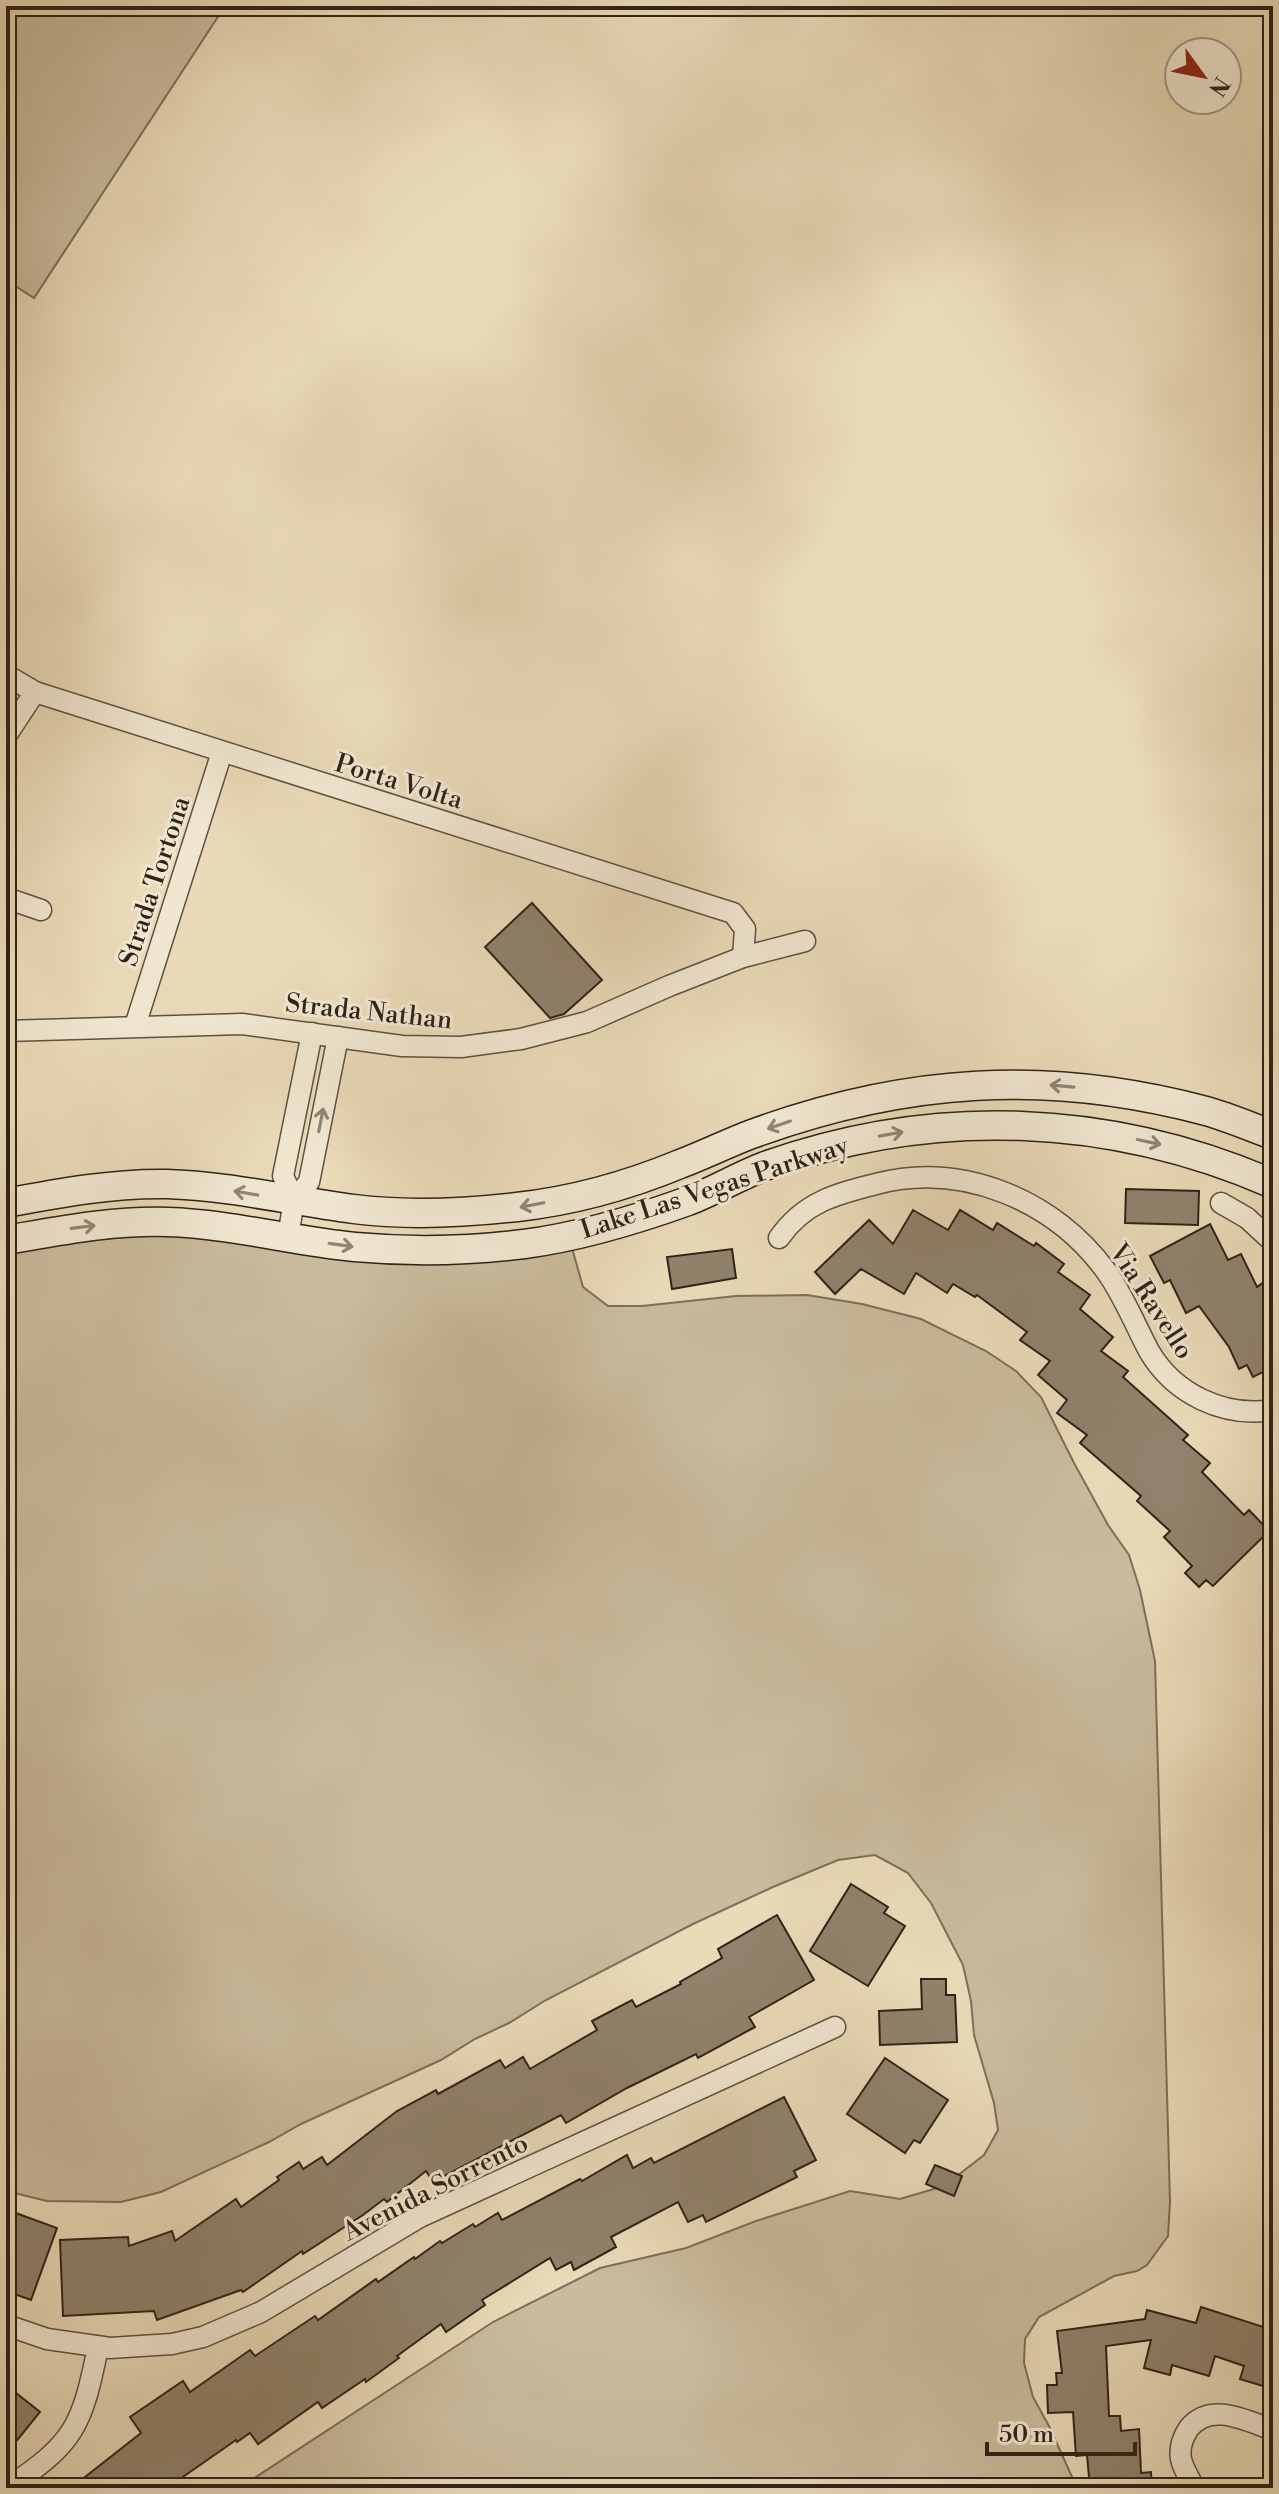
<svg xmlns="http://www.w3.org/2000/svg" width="1279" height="2494" viewBox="0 0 1279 2494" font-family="'Libre Bodoni',serif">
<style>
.green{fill:#cabb9d;stroke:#7c6f5b;stroke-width:2}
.building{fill:#90826c;stroke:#2e2319;stroke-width:2}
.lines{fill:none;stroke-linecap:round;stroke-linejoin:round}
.street-casing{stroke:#5d5141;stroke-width:23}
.secondary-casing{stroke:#2e2319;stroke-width:31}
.street{stroke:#f1e7d1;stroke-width:20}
.secondary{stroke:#f1e7d1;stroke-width:28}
.oneway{stroke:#908575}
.labels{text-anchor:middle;stroke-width:6;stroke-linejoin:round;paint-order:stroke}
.street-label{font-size:26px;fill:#2e2319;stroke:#f1e7d1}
</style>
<rect width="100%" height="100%" fill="#eadab8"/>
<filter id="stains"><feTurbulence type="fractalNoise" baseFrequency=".0025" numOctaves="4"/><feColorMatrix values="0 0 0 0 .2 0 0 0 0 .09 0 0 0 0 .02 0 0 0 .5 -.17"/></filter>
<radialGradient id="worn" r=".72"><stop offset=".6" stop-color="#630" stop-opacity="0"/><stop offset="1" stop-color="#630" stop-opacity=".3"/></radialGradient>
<g class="green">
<path d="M 6,6 L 225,6 L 34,298 L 6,280 Z"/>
<path d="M 166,1235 L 572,1248 L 583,1287 L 608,1306 L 642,1306 L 736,1296 L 807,1295 L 862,1304 L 921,1319 L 986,1351 L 1016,1371 L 1041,1397 L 1074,1463 L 1108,1525 L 1129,1555 L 1140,1590 L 1155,1661 L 1170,2202 L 1168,2236 L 1147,2265 L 1137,2271 L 1114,2276 L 1039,2317 L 1025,2339 L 1024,2363 L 1033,2397 L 1050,2428 L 1077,2488 L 239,2488 L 493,2322 L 600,2268 L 686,2248 L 756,2221 L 850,2191 L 900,2199 L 944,2186 L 984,2155 L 998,2130 L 994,2103 L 974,2035 L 971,2001 L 963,1965 L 931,1903 L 908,1873 L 875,1855 L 838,1860 L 773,1887 L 693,1924 L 546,2000 L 509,2023 L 475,2039 L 441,2060 L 301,2124 L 269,2142 L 161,2192 L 121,2202 L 47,2201 L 6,2191 L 6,1253 C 59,1244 111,1236 166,1235 Z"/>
</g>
<g class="building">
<path d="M 532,903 L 602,980 L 564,1014 L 550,1018 L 485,947 Z"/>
<path d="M 1126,1189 L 1199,1191 L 1198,1225 L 1125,1223 Z"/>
<path d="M 913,1210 L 948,1230 L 960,1210 L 993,1230 L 997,1223 L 1034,1246 L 1036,1243 L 1064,1264 L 1058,1272 L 1090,1295 L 1080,1309 L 1113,1337 L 1101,1351 L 1128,1371 L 1123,1377 L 1188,1435 L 1183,1440 L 1210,1463 L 1202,1472 L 1244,1515 L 1249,1510 L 1269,1531 L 1213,1586 L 1206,1580 L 1199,1587 L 1185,1573 L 1192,1566 L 1164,1537 L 1170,1531 L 1137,1501 L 1141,1496 L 1080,1443 L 1087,1435 L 1057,1413 L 1067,1400 L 1038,1375 L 1050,1361 L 1020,1340 L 1027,1332 L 977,1295 L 975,1297 L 953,1284 L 947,1293 L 916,1273 L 904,1294 L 861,1269 L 835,1294 L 815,1272 L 869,1220 L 893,1244 Z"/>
<path d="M 1210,1224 L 1228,1260 L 1241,1254 L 1257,1287 L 1264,1282 L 1273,1295 L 1273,1367 L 1253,1377 L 1247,1365 L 1239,1369 L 1229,1347 L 1199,1306 L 1186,1313 L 1170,1280 L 1164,1283 L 1150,1256 Z"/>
<path d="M 732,1249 L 736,1278 L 672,1289 L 667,1257 Z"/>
<path d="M 851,1884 L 888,1907 L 884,1913 L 905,1926 L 868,1986 L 810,1951 Z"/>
<path d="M 777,1915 L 814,1980 L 749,2017 L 755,2027 L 698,2058 L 696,2054 L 627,2088 L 566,2123 L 561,2115 L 433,2182 L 426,2171 L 387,2202 L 384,2199 L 363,2215 L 303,2254 L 302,2251 L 243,2292 L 241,2290 L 157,2320 L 154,2311 L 63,2316 L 60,2240 L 128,2237 L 129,2246 L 172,2231 L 175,2241 L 236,2199 L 241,2207 L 279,2180 L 277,2177 L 299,2162 L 303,2169 L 322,2157 L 327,2165 L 397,2111 L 436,2090 L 438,2094 L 500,2060 L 505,2068 L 523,2057 L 530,2069 L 597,2030 L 592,2021 L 632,2000 L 636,2007 L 681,1984 L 680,1982 L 722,1958 L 718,1949 Z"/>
<path d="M 921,1979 L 946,1979 L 946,1995 L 955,1995 L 957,2042 L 880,2045 L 879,2011 L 922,2009 Z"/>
<path d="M 885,2058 L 948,2100 L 920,2143 L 914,2140 L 905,2153 L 847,2114 Z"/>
<path d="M 784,2097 L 816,2160 L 794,2171 L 797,2177 L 706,2222 L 703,2215 L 688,2222 L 678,2202 L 611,2237 L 616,2247 L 574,2270 L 571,2262 L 556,2270 L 550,2258 L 482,2300 L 485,2305 L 446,2332 L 441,2324 L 397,2356 L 399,2358 L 366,2382 L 365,2379 L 322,2408 L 318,2402 L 258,2444 L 250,2433 L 237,2442 L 236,2440 L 167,2488 L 71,2488 L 141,2433 L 130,2417 L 183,2381 L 190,2392 L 250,2350 L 255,2356 L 315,2316 L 318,2320 L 376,2279 L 378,2282 L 414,2257 L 415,2259 L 440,2241 L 442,2243 L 473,2224 L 475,2227 L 498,2213 L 502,2220 L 580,2179 L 582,2181 L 627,2155 L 633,2168 L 651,2158 L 654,2163 Z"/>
<path d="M 935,2165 L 962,2176 L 954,2196 L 926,2184 Z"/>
<path d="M 13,2212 L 57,2228 L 31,2300 L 6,2291 L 6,2217 L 11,2219 Z"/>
<path d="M 1201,2307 L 1273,2330 L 1273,2389 L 1240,2379 L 1244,2366 L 1215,2356 L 1209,2376 L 1172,2365 L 1170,2375 L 1144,2368 L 1151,2340 L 1106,2346 L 1109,2416 L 1120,2416 L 1121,2431 L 1139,2429 L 1141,2473 L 1151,2472 L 1152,2488 L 1090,2488 L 1087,2455 L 1076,2456 L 1073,2412 L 1048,2413 L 1047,2385 L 1057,2385 L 1056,2373 L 1062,2373 L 1057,2331 L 1145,2319 L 1147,2310 L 1196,2323 Z"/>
<path d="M 6,2385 L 40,2412 L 6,2454 Z"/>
</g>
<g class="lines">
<defs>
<g id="street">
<path d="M 6,675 L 35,692 L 733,913 L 745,929 L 743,957"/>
<path d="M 6,736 L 35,692"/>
<path d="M 6,898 L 41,910"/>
<path d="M 135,1026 L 222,752"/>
<path d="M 6,1031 L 242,1024 L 402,1046 L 461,1047 L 521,1039 L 587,1022 L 669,986 L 743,957 L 805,941"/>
<path d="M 294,1200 L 283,1176 L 312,1033"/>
<path d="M 1221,1203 L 1247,1218 L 1273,1242"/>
<path d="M 288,1237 L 294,1200 L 309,1182 L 338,1037"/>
<path d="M 779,1238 C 804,1202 836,1194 876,1184 C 963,1161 1055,1201 1106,1271 C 1124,1296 1135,1325 1149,1351 C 1174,1394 1224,1418 1273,1410"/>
<path d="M 6,2325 L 47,2339 L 110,2348 L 172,2344 L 203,2337 L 261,2312 L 420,2217 L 835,2027"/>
<path d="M 7,2488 C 75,2443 82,2426 98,2347"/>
<path d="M 1194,2488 C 1190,2478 1183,2469 1181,2459 C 1179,2448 1183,2437 1189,2428 C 1211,2401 1247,2421 1273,2430"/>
</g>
<g id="secondary">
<path d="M 6,1203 C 59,1193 113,1183 167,1184 C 230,1186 292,1201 354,1209 C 408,1216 464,1213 517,1207 C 572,1201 629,1185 680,1164 C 704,1155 728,1143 752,1134 C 905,1078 1048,1069 1206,1111 C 1228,1117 1251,1127 1273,1135"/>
<path d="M 6,1240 C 59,1231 113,1220 168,1222 C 231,1224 292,1241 355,1247 C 411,1252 468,1251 524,1244 C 580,1237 635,1220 688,1201 C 714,1191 739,1176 765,1166 C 933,1106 1110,1113 1273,1184"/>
</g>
</defs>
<use href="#street" class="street-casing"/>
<use href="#secondary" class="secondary-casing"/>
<use href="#street" class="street"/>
<use href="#secondary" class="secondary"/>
</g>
<defs><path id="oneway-shaft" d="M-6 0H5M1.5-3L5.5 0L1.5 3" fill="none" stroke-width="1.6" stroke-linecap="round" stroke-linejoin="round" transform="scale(2)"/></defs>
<g class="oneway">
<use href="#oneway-shaft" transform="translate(1062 1086) rotate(-175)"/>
<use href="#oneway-shaft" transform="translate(321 1120) rotate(-79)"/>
<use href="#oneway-shaft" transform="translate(779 1125) rotate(161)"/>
<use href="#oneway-shaft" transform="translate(891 1134) rotate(-10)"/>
<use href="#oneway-shaft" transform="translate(1149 1142) rotate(12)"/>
<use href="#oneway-shaft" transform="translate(246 1193) rotate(-170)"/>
<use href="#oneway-shaft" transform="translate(532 1205) rotate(169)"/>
<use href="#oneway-shaft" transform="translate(83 1227) rotate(-7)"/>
<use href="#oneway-shaft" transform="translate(341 1245) rotate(8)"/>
</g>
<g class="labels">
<g class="street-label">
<text transform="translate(399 781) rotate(17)" y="9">Porta Volta</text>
<text transform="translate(154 881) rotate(-72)" y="9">Strada Tortona</text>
<text transform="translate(369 1011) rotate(6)" y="9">Strada Nathan</text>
<text transform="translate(714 1187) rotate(-18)" y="9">Lake Las Vegas Parkway</text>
<text transform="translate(1152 1301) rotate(57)" y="9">Via Ravello</text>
<text transform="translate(435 2187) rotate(-27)" y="9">Avenida Sorrento</text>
</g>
</g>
<rect width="1279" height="2494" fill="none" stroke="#eadab8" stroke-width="32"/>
<rect x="8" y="8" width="1263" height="2478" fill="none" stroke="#2e2319" stroke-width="4"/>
<rect x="16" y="16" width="1247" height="2462" fill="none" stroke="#2e2319" stroke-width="2"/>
<g transform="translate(1203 76) rotate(123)"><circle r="38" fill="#f1e7d1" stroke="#a39987" stroke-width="2"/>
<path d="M0-6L14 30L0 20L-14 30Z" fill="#8f2418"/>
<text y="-12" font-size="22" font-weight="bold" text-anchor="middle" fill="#2e2319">N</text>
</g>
<path d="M987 2442v12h148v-12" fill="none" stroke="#2e2319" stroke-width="4"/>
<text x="999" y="2442" font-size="24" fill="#2e2319" stroke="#f1e7d1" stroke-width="6" paint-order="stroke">50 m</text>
<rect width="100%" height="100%" filter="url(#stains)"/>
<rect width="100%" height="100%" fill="url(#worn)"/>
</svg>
